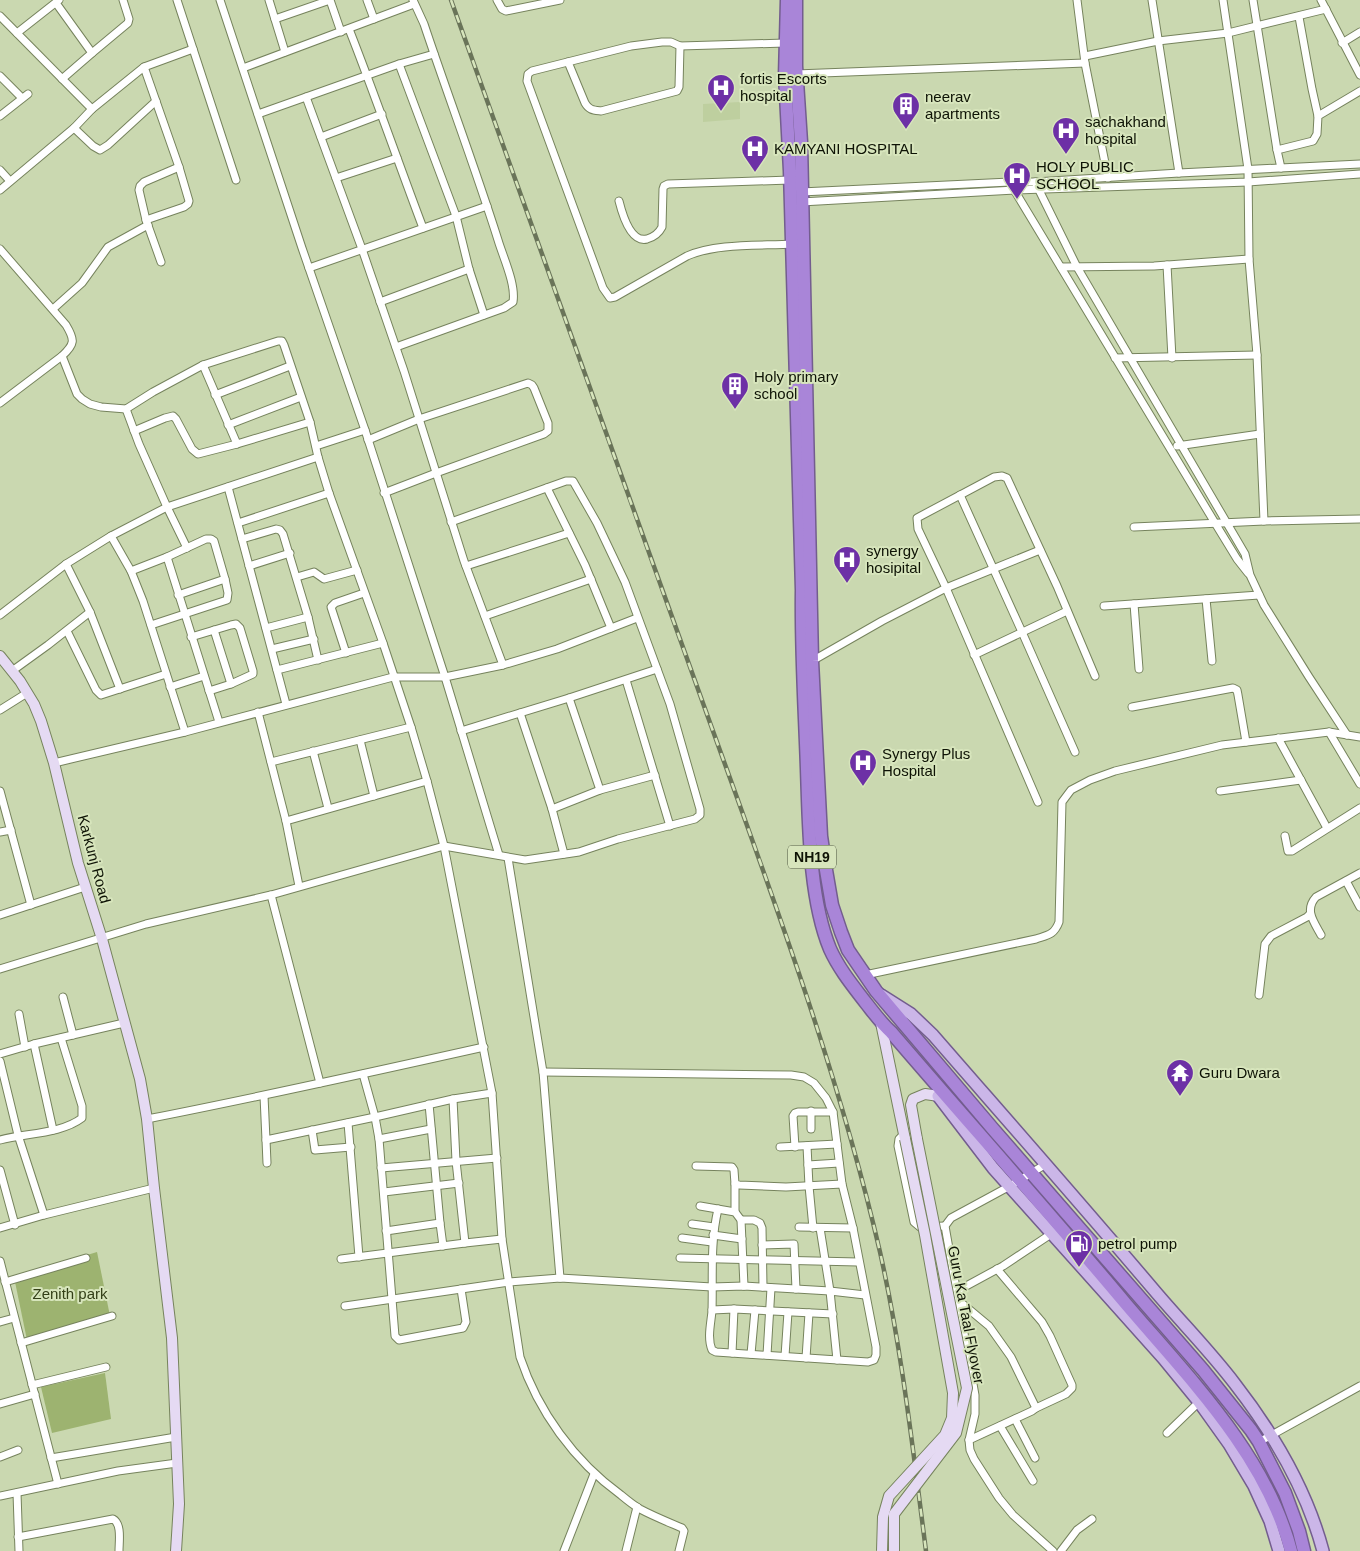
<svg xmlns="http://www.w3.org/2000/svg" width="1360" height="1551" viewBox="0 0 1360 1551" font-family="Helvetica,sans-serif">
<style>
.built{fill:#becf9f}
.green{fill:#9db370}
.lines{fill:none;stroke-linecap:round;stroke-linejoin:round}
.street-casing{stroke:#76835d;stroke-width:9}
.secondary-casing{stroke:#76835d;stroke-width:12}
.primary-casing{stroke:#735d8e;stroke-width:14}
.highway-casing{stroke:#735d8e;stroke-width:15}
.street{stroke:#fff;stroke-width:7}
.secondary{stroke:#e5daf3;stroke-width:10}
.primary{stroke:#cbb6e8;stroke-width:11}
.highway{stroke:#a985d8;stroke-width:12}
.rail-casing{stroke:#6a7459;stroke-width:4.5}
.rail{stroke:#d7e5bc;stroke-width:2.5;stroke-dasharray:8;stroke-linecap:butt}
.secondary-bridge-casing{stroke:#76835d;stroke-width:12;stroke-linecap:butt}
.secondary-bridge{stroke:#e5daf3;stroke-width:10}
.labels{text-anchor:middle;stroke-width:4;stroke-linejoin:round;paint-order:stroke}
.shield{fill:#d7e5bc;stroke:#4a523c;stroke-width:1}
.shield-label{font-size:14px;font-weight:bold;fill:#0e1305}
.poi-label{font-size:15px;fill:#0e1305;stroke:#d7e5bc;text-anchor:start}
.street-label{font-size:15px;fill:#0e1305;stroke:#d7e5bc}
.park-label{font-size:15px;fill:#333f17;stroke:#d7e5bc}
</style>
<rect width="100%" height="100%" fill="#cad8b0"/>
<path class="built" d="M 740,102 L 740,119 L 703,122 L 703,104 Z"/>
<g class="green">
<path d="M 97,1252 L 110,1316 L 27,1340 L 14,1277 Z"/>
<path d="M 105,1373 L 111,1419 L 52,1433 L 41,1387 Z"/>
</g>
<g class="lines">
<defs>
<g id="street">
<path d="M 177,0 L 236,180"/>
<path d="M 220,0 L 302,248 L 365,430 L 445,677 L 499,855"/>
<path d="M 269,0 L 285,52"/>
<path d="M 367,0 L 374,19"/>
<path d="M 497,0 L 502,9 L 506,11 L 560,0"/>
<path d="M 1077,0 L 1085,63 L 1108,178"/>
<path d="M 1152,0 L 1179,173"/>
<path d="M 1223,0 L 1248,169 L 1249,259 L 1257,355 L 1264,521"/>
<path d="M 1253,0 L 1277,150 L 1281,168"/>
<path d="M 1321,0 L 1360,75"/>
<path d="M 56,3 L 92,53 L 128,23 L 129,19 L 123,0"/>
<path d="M 0,16 L 92,109"/>
<path d="M 1299,17 L 1312,89 L 1318,116"/>
<path d="M 275,19 L 330,0 L 341,32"/>
<path d="M 349,29 C 375,95 398,162 423,228"/>
<path d="M 17,33 L 59,0"/>
<path d="M 785,43 L 680,46 L 671,42 L 662,42 L 631,46 L 532,71 L 528,74 L 527,81 L 603,288 L 610,298 L 615,297 L 687,256 C 716,243 760,246 793,244"/>
<path d="M 1342,43 L 1360,32"/>
<path d="M 1085,56 L 1158,41 L 1228,33 L 1326,9"/>
<path d="M 568,62 L 585,103 C 589,110 593,110 601,111 L 677,91 L 679,87 L 680,46"/>
<path d="M 399,64 L 456,216 L 469,269 L 484,315"/>
<path d="M 144,67 L 179,167 L 189,201 L 188,204 L 184,207 L 146,220"/>
<path d="M 243,68 L 414,4"/>
<path d="M 796,74 L 1085,63"/>
<path d="M 0,76 L 22,98"/>
<path d="M 62,79 L 92,53"/>
<path d="M 306,97 L 362,249 L 404,371 L 464,561 L 503,665"/>
<path d="M 258,114 L 399,64 L 434,54"/>
<path d="M 0,116 L 28,94"/>
<path d="M 74,128 L 93,146 L 100,150 L 108,145 L 156,101"/>
<path d="M 321,137 L 382,114"/>
<path d="M 1277,150 L 1313,141 L 1317,134 L 1318,116 L 1360,91"/>
<path d="M 0,170 L 10,181"/>
<path d="M 336,178 L 397,158"/>
<path d="M 1035,182 L 1077,267 L 1245,554 L 1250,575 L 1264,605 L 1309,677 L 1347,735"/>
<path d="M 1013,188 L 1215,523 L 1237,559 L 1248,573"/>
<path d="M 0,190 L 74,128 L 92,109 L 144,67 L 193,49"/>
<path d="M 801,192 L 1010,182 L 1035,182 L 1179,173 L 1360,164"/>
<path d="M 619,201 C 622,213 630,243 647,239 C 654,237 659,233 662,227 L 663,189 L 664,186 L 668,184 L 790,180"/>
<path d="M 801,202 L 1015,190 L 1248,182 L 1360,174"/>
<path d="M 0,249 L 66,325 C 75,340 75,344 62,356 L 0,403"/>
<path d="M 161,262 L 146,220 L 139,190 L 140,186 L 144,182 L 179,167"/>
<path d="M 1167,265 L 1172,358"/>
<path d="M 1061,267 L 1154,266 L 1249,259"/>
<path d="M 309,268 L 487,206"/>
<path d="M 380,302 L 469,269"/>
<path d="M 53,309 L 82,283 L 108,247 L 148,225"/>
<path d="M 396,347 L 504,308 L 513,302 C 516,284 503,257 498,240 C 475,167 448,96 424,24 L 413,0"/>
<path d="M 62,356 L 77,394 L 82,399 L 90,404 L 101,407 L 126,409 L 153,392 L 203,365 L 278,341 L 282,341 L 284,345 L 310,422 L 318,457 L 329,493 L 383,643 L 411,727 L 427,781 L 444,846 L 492,1093 L 502,1239 L 520,1357 C 538,1411 574,1461 621,1495 C 627,1500 633,1505 640,1509 C 653,1516 668,1522 682,1528 L 684,1531 L 679,1551"/>
<path d="M 1115,358 L 1257,355"/>
<path d="M 203,365 L 237,444"/>
<path d="M 215,395 L 290,366"/>
<path d="M 126,409 L 139,444 L 167,507 L 187,548"/>
<path d="M 228,425 L 301,397"/>
<path d="M 134,431 L 165,418 L 173,416 L 176,419 L 192,449 L 198,454 L 237,444 L 310,422"/>
<path d="M 368,440 L 419,419 L 528,383 L 532,385 L 534,388 L 548,423 L 548,431 L 544,434 L 436,473 L 384,493"/>
<path d="M 316,446 L 365,430"/>
<path d="M 1177,446 L 1260,434"/>
<path d="M 228,487 L 286,704"/>
<path d="M 547,488 L 585,565 L 611,628"/>
<path d="M 960,495 L 1022,632 L 1075,752"/>
<path d="M 238,523 L 329,493"/>
<path d="M 1134,527 L 1264,521 L 1360,519"/>
<path d="M 111,536 L 131,571 L 143,601 L 185,732"/>
<path d="M 242,539 L 276,529 L 280,530 L 283,534 L 308,617 L 266,628"/>
<path d="M 167,557 L 206,539 L 211,539 L 214,541 L 225,579 L 178,595"/>
<path d="M 66,564 L 90,612 L 120,689"/>
<path d="M 249,566 L 290,553"/>
<path d="M 466,566 L 569,533"/>
<path d="M 131,571 L 167,557 L 219,722"/>
<path d="M 297,577 L 314,572 L 324,579 L 357,570"/>
<path d="M 1206,599 L 1212,661"/>
<path d="M 1134,604 L 1139,669"/>
<path d="M 1104,606 L 1259,595"/>
<path d="M 0,615 L 66,564 L 111,536 L 167,507 L 318,457"/>
<path d="M 485,616 L 591,579"/>
<path d="M 308,617 L 318,660"/>
<path d="M 151,625 L 227,600 L 228,593 L 225,579"/>
<path d="M 214,630 L 231,684"/>
<path d="M 67,631 L 96,690 L 101,695 L 166,674"/>
<path d="M 191,637 L 231,625 L 236,624 L 240,628 L 253,671 L 253,674 L 231,684 L 209,691"/>
<path d="M 272,649 L 314,639"/>
<path d="M 346,653 L 331,607 L 335,603 L 364,593"/>
<path d="M 974,655 L 1067,611"/>
<path d="M 812,661 L 882,621 L 946,588 L 1040,550"/>
<path d="M 277,670 L 383,643"/>
<path d="M 12,671 L 48,645 L 90,612"/>
<path d="M 626,680 L 670,826"/>
<path d="M 170,687 L 204,676"/>
<path d="M 569,698 L 600,790"/>
<path d="M 1132,707 L 1233,688 L 1237,690 L 1238,695 L 1246,742"/>
<path d="M 0,710 L 27,693"/>
<path d="M 258,712 L 286,821 L 299,886"/>
<path d="M 520,713 L 552,809 L 564,854"/>
<path d="M 461,731 L 569,698 L 657,669"/>
<path d="M 1329,732 L 1360,784"/>
<path d="M 1278,738 L 1327,828"/>
<path d="M 360,740 L 374,796"/>
<path d="M 313,751 L 328,808"/>
<path d="M 271,762 L 411,727"/>
<path d="M 54,763 L 185,732 L 393,677 L 445,677 L 503,665 L 557,649 L 637,618"/>
<path d="M 0,791 L 31,905"/>
<path d="M 1220,791 L 1301,780"/>
<path d="M 1038,802 L 946,588 L 918,529 L 917,518 L 994,477 L 1002,476 L 1007,478 L 1057,586 L 1095,676"/>
<path d="M 552,809 L 600,790 L 655,775"/>
<path d="M 286,821 L 427,781"/>
<path d="M 0,832 L 11,830"/>
<path d="M 1285,836 L 1288,851 L 1292,851 L 1360,808"/>
<path d="M 508,858 L 543,1072 L 560,1278"/>
<path d="M 1346,881 L 1360,907"/>
<path d="M 271,895 L 320,1083"/>
<path d="M 0,915 L 85,887"/>
<path d="M 1321,935 C 1314,922 1304,910 1316,897 L 1360,873"/>
<path d="M 0,969 L 146,924 L 271,895 L 444,846 L 525,860 L 579,852 L 618,839 L 695,819 L 700,815 L 700,809 L 670,704 L 625,582 L 597,523 L 573,481 L 566,481 L 451,522"/>
<path d="M 865,975 L 1036,939 C 1048,935 1054,935 1059,922 L 1062,802 L 1071,790 L 1090,780 L 1115,771 L 1222,745 L 1329,732 L 1360,737"/>
<path d="M 1259,995 L 1265,944 L 1271,936 L 1307,917 L 1310,914"/>
<path d="M 63,997 L 73,1035"/>
<path d="M 19,1014 L 25,1047"/>
<path d="M 34,1044 L 53,1130"/>
<path d="M 0,1054 L 34,1044 L 124,1023"/>
<path d="M 0,1061 L 18,1135 L 44,1215"/>
<path d="M 543,1072 L 791,1075 L 804,1077 L 814,1083 L 826,1098 L 833,1112 L 842,1184 L 853,1228 L 876,1347 L 876,1355 L 874,1360 L 868,1362 L 716,1352 L 712,1350 C 707,1338 711,1323 712,1311 C 713,1277 710,1243 718,1209"/>
<path d="M 363,1074 L 375,1117 L 379,1139 L 395,1336 L 399,1340 L 463,1328 L 466,1322 L 461,1289"/>
<path d="M 264,1096 L 266,1140 L 375,1117 L 453,1099 L 492,1093"/>
<path d="M 453,1099 L 456,1161 L 465,1243"/>
<path d="M 147,1119 C 260,1097 372,1072 484,1047"/>
<path d="M 348,1123 L 359,1257"/>
<path d="M 811,1129 L 811,1111"/>
<path d="M 312,1130 L 315,1150 L 351,1147"/>
<path d="M 904,1134 L 899,1139 L 898,1146 L 914,1222 L 920,1227 L 945,1226"/>
<path d="M 379,1139 L 431,1129"/>
<path d="M 0,1140 C 26,1133 61,1134 82,1118 L 82,1106 L 61,1038"/>
<path d="M 266,1140 L 267,1163"/>
<path d="M 807,1146 L 809,1186 L 813,1228"/>
<path d="M 780,1147 L 837,1144"/>
<path d="M 795,1147 L 793,1116 L 795,1113 L 798,1112 L 833,1112"/>
<path d="M 1046,1164 L 1010,1186 L 951,1218 L 945,1226 L 975,1395 L 975,1414 L 969,1440 L 970,1450 L 974,1459 L 999,1498 L 1013,1515 L 1053,1551"/>
<path d="M 808,1165 L 839,1163"/>
<path d="M 696,1166 L 732,1167 L 734,1170 L 735,1184 L 739,1185 L 786,1187 L 842,1184"/>
<path d="M 381,1168 L 497,1158"/>
<path d="M 0,1170 L 15,1225"/>
<path d="M 384,1192 L 459,1183"/>
<path d="M 700,1206 L 735,1212 L 741,1220 L 744,1286"/>
<path d="M 735,1212 L 735,1184"/>
<path d="M 741,1220 L 754,1220 L 760,1223 L 762,1228 L 763,1287"/>
<path d="M 440,1223 L 443,1246"/>
<path d="M 692,1224 L 714,1227"/>
<path d="M 799,1227 L 853,1228"/>
<path d="M 0,1228 L 44,1215 L 154,1188"/>
<path d="M 820,1228 L 830,1291 L 837,1360"/>
<path d="M 386,1231 L 440,1223 L 429,1104"/>
<path d="M 713,1235 L 742,1239"/>
<path d="M 682,1238 L 712,1242"/>
<path d="M 762,1245 L 794,1244 L 796,1289"/>
<path d="M 680,1258 L 858,1262"/>
<path d="M 341,1259 L 465,1243 L 502,1239"/>
<path d="M 0,1261 L 58,1484"/>
<path d="M 997,1269 L 1042,1322 L 1050,1336 L 1072,1385 L 1072,1388 L 1066,1394 L 1036,1408"/>
<path d="M 5,1282 L 86,1258"/>
<path d="M 957,1291 L 1003,1266 L 1051,1234"/>
<path d="M 959,1301 L 989,1326 L 1011,1357 L 1036,1408 L 1032,1411 L 969,1440"/>
<path d="M 345,1306 L 509,1282 L 560,1278 L 712,1287 L 744,1286 L 830,1291 L 865,1295"/>
<path d="M 712,1310 L 734,1309 L 833,1314"/>
<path d="M 0,1322 L 14,1318"/>
<path d="M 21,1343 L 112,1316"/>
<path d="M 732,1353 L 734,1309"/>
<path d="M 751,1354 L 755,1310"/>
<path d="M 767,1355 L 771,1288"/>
<path d="M 785,1356 L 788,1312"/>
<path d="M 806,1358 L 809,1313"/>
<path d="M 32,1385 L 106,1367"/>
<path d="M 0,1404 L 35,1394"/>
<path d="M 1015,1419 L 1035,1458"/>
<path d="M 1000,1426 L 1033,1481"/>
<path d="M 1167,1433 L 1199,1402"/>
<path d="M 1259,1442 L 1360,1386"/>
<path d="M 0,1457 L 18,1450"/>
<path d="M 51,1458 L 176,1437"/>
<path d="M 17,1493 L 19,1551"/>
<path d="M 0,1496 L 118,1471 L 177,1463"/>
<path d="M 18,1537 L 113,1519 C 122,1524 119,1541 119,1551"/>
<path d="M 564,1551 L 594,1474"/>
<path d="M 626,1551 L 637,1507"/>
<path d="M 1061,1551 L 1077,1530 L 1092,1519"/>
</g>
<g id="secondary">
<path d="M 0,656 L 20,681 L 34,704 L 41,721 L 54,763 L 78,863 L 102,939 L 140,1079 L 147,1119 L 154,1188 L 172,1338 L 179,1504 L 176,1551"/>
<path d="M 881,1023 L 905,1139"/>
<path d="M 917,1139 L 911,1105 L 913,1099 L 925,1094 L 946,1097"/>
</g>
<g id="primary">
<path d="M 881,995 L 911,1014 L 933,1035 C 1007,1120 1081,1204 1154,1290 C 1181,1322 1210,1351 1235,1384 C 1273,1433 1307,1491 1323,1551"/>
<path d="M 938,1096 L 993,1168 L 1163,1358 L 1199,1402 L 1229,1444 L 1254,1486 L 1270,1521 L 1279,1551"/>
</g>
<g id="highway">
<path d="M 787,0 L 785,76 L 790,171 L 802,590 C 801,650 805,710 807,769 C 809,824 809,898 830,949 C 839,969 853,986 866,1003 C 874,1013 881,1023 891,1032 C 969,1123 1049,1212 1126,1304 C 1189,1378 1266,1455 1291,1551"/>
<path d="M 796,0 L 796,66 L 801,142 L 812,661 L 821,836 L 826,870 L 832,905 L 841,932 L 848,950 L 876,991 L 993,1129 L 1203,1370 L 1251,1430 L 1259,1442 L 1285,1493 L 1299,1531 L 1304,1551"/>
</g>
</defs>
<use href="#street" class="street-casing"/>
<use href="#secondary" class="secondary-casing"/>
<use href="#primary" class="primary-casing"/>
<use href="#highway" class="highway-casing"/>
<use href="#street" class="street"/>
<use href="#secondary" class="secondary"/>
<use href="#primary" class="primary"/>
<use href="#highway" class="highway"/>
<defs>
<path id="rail" d="M 451,0 C 534,231 616,462 699,692 C 765,877 836,1061 880,1252 C 902,1350 913,1451 926,1551"/>
</defs>
<use href="#rail" class="rail-casing"/>
<use href="#rail" class="rail"/>
<defs>
<g id="secondary-bridge">
<path d="M 882,1551 L 883,1517 L 889,1496 L 945,1435 L 952,1418 L 953,1393 L 925,1235 L 905,1139"/>
<path d="M 894,1551 L 894,1514 L 956,1433 L 967,1388 L 917,1139"/>
</g>
</defs>
<use href="#secondary-bridge" class="secondary-bridge-casing"/>
<use href="#secondary-bridge" class="secondary-bridge"/>
</g>
<defs>
<symbol id="hospital-pin" viewBox="-11 -11 22 30"><path d="M0 17L-7.5 6A9.5 9.5 0 1 1 7.5 6Z" fill="#6d30a6" stroke="#d7e5bc"/><path d="M-5-5h3v3.5h4V-5h3V5h-3V1.5h-4V5h-3Z" fill="#fff"/></symbol>
<symbol id="building-pin" viewBox="-11 -11 22 30"><path d="M0 17L-7.5 6A9.5 9.5 0 1 1 7.5 6Z" fill="#6d30a6" stroke="#d7e5bc"/><path d="M-4-6H4V6H1V3H-1V6H-4ZM-2.5-4.3h1.7v1.8h-1.7ZM.8-4.3h1.7v1.8H.8ZM-2.5-1h1.7V.8h-1.7ZM.8-1h1.7V.8H.8Z" fill="#fff"/></symbol>
<symbol id="temple-pin" viewBox="-11 -11 22 30"><path d="M0 17L-7.5 6A9.5 9.5 0 1 1 7.5 6Z" fill="#6d30a6" stroke="#d7e5bc"/><path d="M0-6L5-2H3V0L6.5 2.5H4V6H1.5V3h-3V6H-4V2.5H-6.5L-3 0V-2H-5Z" fill="#fff"/></symbol>
<symbol id="fuel-pin" viewBox="-11 -11 22 30"><path d="M0 17L-7.5 6A9.5 9.5 0 1 1 7.5 6Z" fill="#6d30a6" stroke="#d7e5bc"/><path d="M-5.5-6h7V0h2V4h1.3V-2.5L3-4.5l.8-.8L6-3V5H2.5V1h-1V6h-7ZM-4.2-4.7v3.2H.2V-4.7Z" fill="#fff"/></symbol>
</defs>
<g fill-rule="evenodd">
<use href="#hospital-pin" x="705" y="72" width="32" height="43"/>
<use href="#building-pin" x="890" y="90" width="32" height="43"/>
<use href="#hospital-pin" x="1050" y="115" width="32" height="43"/>
<use href="#hospital-pin" x="739" y="133" width="32" height="43"/>
<use href="#hospital-pin" x="1001" y="160" width="32" height="43"/>
<use href="#building-pin" x="719" y="370" width="32" height="43"/>
<use href="#hospital-pin" x="831" y="544" width="32" height="43"/>
<use href="#hospital-pin" x="847" y="747" width="32" height="43"/>
<use href="#temple-pin" x="1164" y="1057" width="32" height="43"/>
<use href="#fuel-pin" x="1063" y="1228" width="32" height="43"/>
</g>
<g class="labels">
<rect class="shield" x="788" y="845.5" width="48" height="23" rx="4"/>
<g class="shield-label">
<text x="812" y="862">NH19</text>
</g>
<g class="poi-label">
<text x="740" y="84">fortis Escorts<tspan x="740" dy="17">hospital</tspan></text>
<text x="925" y="102">neerav<tspan x="925" dy="17">apartments</tspan></text>
<text x="1085" y="127">sachakhand<tspan x="1085" dy="17">hospital</tspan></text>
<text x="774" y="154">KAMYANI HOSPITAL</text>
<text x="1036" y="172">HOLY PUBLIC<tspan x="1036" dy="17">SCHOOL</tspan></text>
<text x="754" y="382">Holy primary<tspan x="754" dy="17">school</tspan></text>
<text x="866" y="556">synergy<tspan x="866" dy="17">hosipital</tspan></text>
<text x="882" y="759">Synergy Plus<tspan x="882" dy="17">Hospital</tspan></text>
<text x="1199" y="1078">Guru Dwara</text>
<text x="1098" y="1249">petrol pump</text>
</g>
<g class="street-label">
<text transform="translate(94 859) rotate(75)" y="5">Karkunj Road</text>
<text transform="translate(966 1315) rotate(79)" y="5">Guru Ka Taal Flyover</text>
</g>
<g class="park-label">
<text x="70" y="1299">Zenith park</text>
</g>
</g>
</svg>
